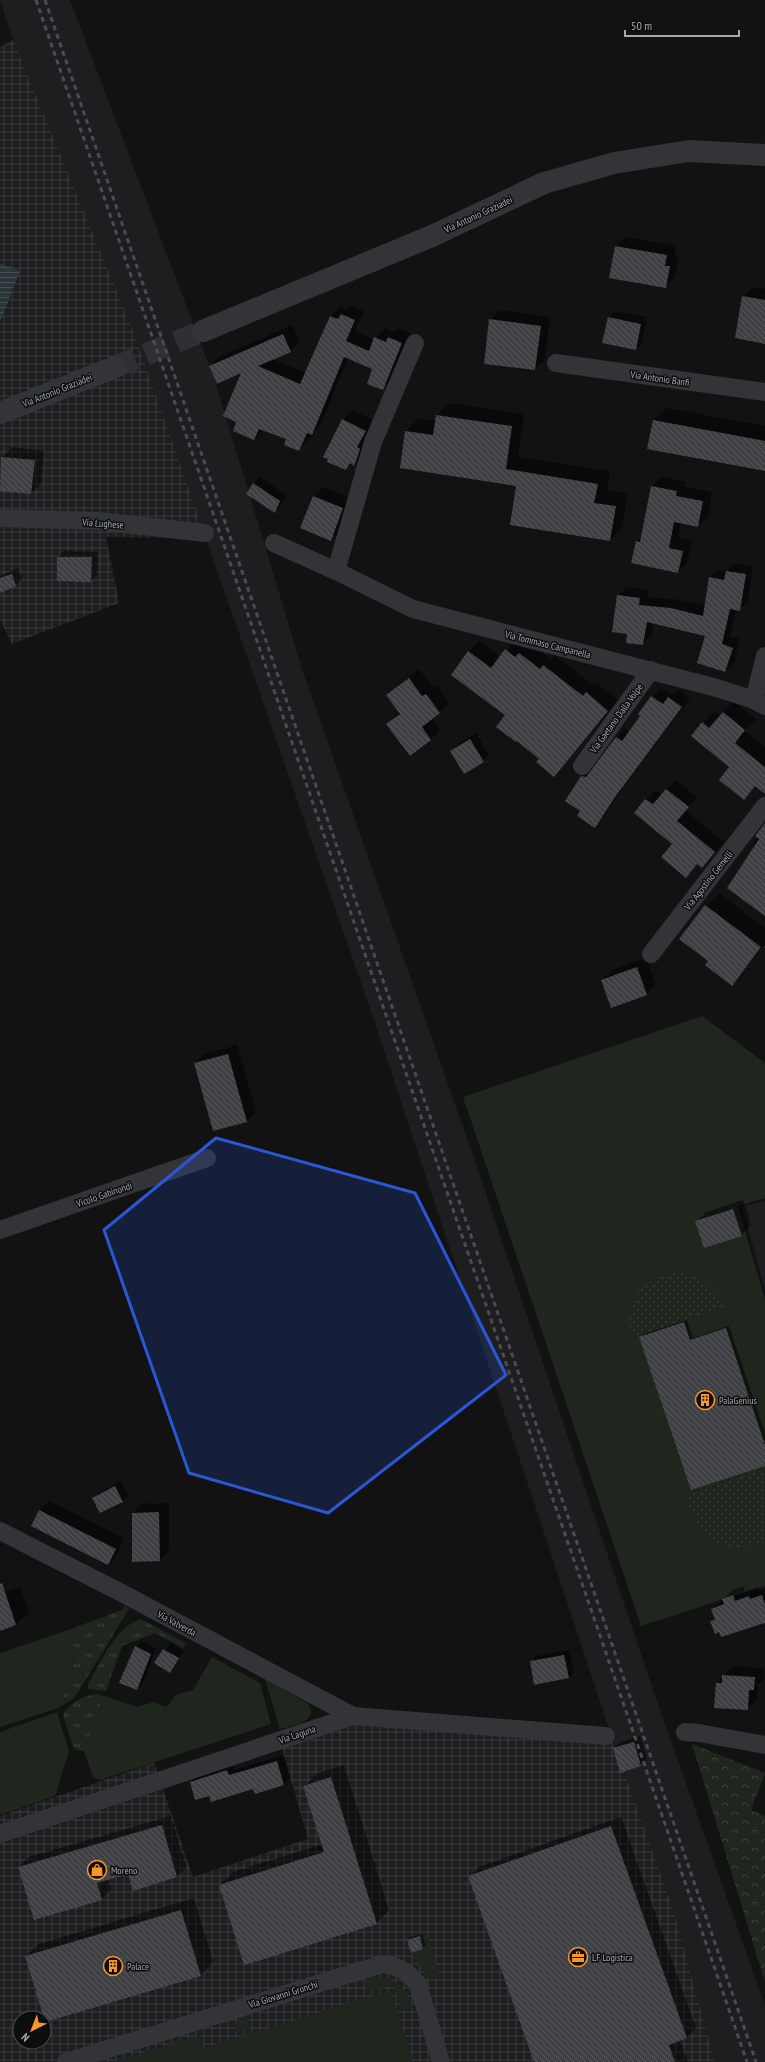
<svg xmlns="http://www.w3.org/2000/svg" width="765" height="2062" viewBox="0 0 765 2062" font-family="'PT Sans Narrow',sans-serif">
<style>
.built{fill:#1e1e20}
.industrial{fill:url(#industrial-grid);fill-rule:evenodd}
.grass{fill:#1e261e}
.forest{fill:url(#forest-crowns)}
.park{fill:url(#park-tufts)}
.garden{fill:url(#garden-dots)}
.water{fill:url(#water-rules)}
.shadow{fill:#0007}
.building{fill:url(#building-back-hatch)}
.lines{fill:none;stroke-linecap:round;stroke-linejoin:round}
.tertiary-tunnel{stroke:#2f3033;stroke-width:22;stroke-dasharray:22 11;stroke-linecap:butt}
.minor{stroke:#323438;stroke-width:18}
.tertiary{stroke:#323438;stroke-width:22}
.rail{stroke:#494c52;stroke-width:3;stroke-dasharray:5 4;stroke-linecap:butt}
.marked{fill:#2a57d4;fill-opacity:0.2;stroke:#2a57d4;stroke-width:3;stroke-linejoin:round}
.labels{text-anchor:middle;stroke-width:3;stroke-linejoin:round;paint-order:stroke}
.street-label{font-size:10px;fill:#a2aab5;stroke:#0d0d0e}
.poi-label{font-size:10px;fill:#a2aab5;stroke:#0d0d0e;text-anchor:start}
</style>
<defs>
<pattern id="industrial-grid" width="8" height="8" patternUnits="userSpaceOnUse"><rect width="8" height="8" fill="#1e1e20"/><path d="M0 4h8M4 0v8" fill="none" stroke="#3c3c3e"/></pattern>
<pattern id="forest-crowns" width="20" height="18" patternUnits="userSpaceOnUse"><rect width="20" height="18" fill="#1e261e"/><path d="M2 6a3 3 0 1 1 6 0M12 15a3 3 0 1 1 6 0" fill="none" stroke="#3c433c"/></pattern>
<pattern id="park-tufts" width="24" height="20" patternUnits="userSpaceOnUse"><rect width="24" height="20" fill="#1e261e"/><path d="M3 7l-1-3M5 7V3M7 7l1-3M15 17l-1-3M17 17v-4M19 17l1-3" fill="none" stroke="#3c433c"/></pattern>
<pattern id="garden-dots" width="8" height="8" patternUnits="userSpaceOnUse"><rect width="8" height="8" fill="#1e261e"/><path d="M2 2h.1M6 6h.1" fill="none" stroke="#3c433c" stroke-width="1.8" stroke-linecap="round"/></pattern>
<pattern id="water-rules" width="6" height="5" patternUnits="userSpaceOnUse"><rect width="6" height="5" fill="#2a3439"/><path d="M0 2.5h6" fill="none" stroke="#464f53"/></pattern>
<pattern id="building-back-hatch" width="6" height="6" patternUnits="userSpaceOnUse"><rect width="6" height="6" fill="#3e4043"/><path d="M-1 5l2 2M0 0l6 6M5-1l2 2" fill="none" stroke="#57595c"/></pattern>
</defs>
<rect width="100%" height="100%" fill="#121213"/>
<g class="built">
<path d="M 0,0 L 70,0 L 215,381 L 302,669 L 475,1161 L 662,1716 L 765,2005 L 765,2062 L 715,2062 L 674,1912 L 612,1738 L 372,1014 L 134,333 L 13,40 Z"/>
<path d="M 765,1201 L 765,1290 L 742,1207 Z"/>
</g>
<g class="industrial">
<path d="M 13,40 L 134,333 L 206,538 L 106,537 L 119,603 L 12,644 L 0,620 L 0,47 Z"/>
<path d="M 344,1718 L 612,1738 L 674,1912 L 715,2062 L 0,2062 L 0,1816 L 154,1763 L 193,1877 L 308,1839 L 282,1748 ZM 20,2018 L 44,2018 L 44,2042 L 20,2042 Z"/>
</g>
<g class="grass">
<path d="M 702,1016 L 765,1063 L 765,1198 L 738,1206 L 765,1300 L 765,1586 L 641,1626 L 463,1097 Z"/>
<path d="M 68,1630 L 74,1661 L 70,1681 L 58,1708 L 0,1727 L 0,1653 Z"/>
<path d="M 212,1657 L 260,1683 L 271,1724 L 100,1780 L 93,1777 L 84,1751 L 104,1696 L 137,1707 L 154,1702 L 165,1707 L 169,1705 L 175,1695 L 193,1690 Z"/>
<path d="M 265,1679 L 307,1703 C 322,1721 292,1726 280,1729 Z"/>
<path d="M 57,1712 L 69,1751 L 55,1796 L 0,1815 L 0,1732 Z"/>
<path d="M 427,1934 L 440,1977 L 430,1980 L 411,1953 L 423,1949 L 420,1936 Z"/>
<path d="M 374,1977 C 395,1977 407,1988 413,2008 L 402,2011 L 393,1985 L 367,1992 L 364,1980 Z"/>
<path d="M 391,1990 L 413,2062 L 112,2062 L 200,2035 L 204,2048 Z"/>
<path d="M 247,2017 L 251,2028 L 235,2033 L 235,2026 L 238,2020 Z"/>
</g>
<path class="forest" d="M 692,1744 L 765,1773 L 751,1810 L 765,1816 L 765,1982 Z"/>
<g class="park">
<path d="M 125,1606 L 129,1609 L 80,1689 L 73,1699 L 58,1708 L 70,1681 L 74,1661 L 68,1630 L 122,1610 Z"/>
<path d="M 141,1619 L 186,1643 L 183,1648 L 155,1633 L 122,1646 L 106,1691 L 88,1689 L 88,1684 C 102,1661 115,1627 141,1619 Z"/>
<path d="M 98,1694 L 104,1696 L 84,1751 L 76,1750 L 73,1746 L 63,1715 C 70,1702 84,1695 98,1694 Z"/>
</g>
<g class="garden">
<path d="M 679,1273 C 701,1276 716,1286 723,1307 L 632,1337 C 621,1302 645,1276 679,1273 Z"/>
<path d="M 765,1470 L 765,1539 C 722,1562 698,1533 685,1495 Z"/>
</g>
<path class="water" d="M 0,263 L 20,271 L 0,322 Z"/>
<g class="shadow">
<path d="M 626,237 L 676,246 L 675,256 L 679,257 L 675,277 L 665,287 L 616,246 Z"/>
<path d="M 752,287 L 765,289 L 765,343 L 743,297 Z"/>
<path d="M 351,305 L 364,311 L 355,331 L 374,340 L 385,328 L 394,332 L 398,328 L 411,333 L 392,380 L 382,389 L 374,369 L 348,358 L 321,424 L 299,450 L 287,439 L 264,429 L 254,439 L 238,422 L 243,371 L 210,366 L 219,357 L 292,325 L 300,341 L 290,351 L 272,359 L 306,373 L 331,316 L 340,307 L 346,309 Z"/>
<path d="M 500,310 L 550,317 L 545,360 L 535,369 L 490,320 Z"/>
<path d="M 615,311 L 647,317 L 642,343 L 636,349 L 609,317 Z"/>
<path d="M 450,403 L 524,414 L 518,457 L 610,471 L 607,490 L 628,494 L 622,527 L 610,540 L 518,485 L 401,468 L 406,431 L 419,418 L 436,421 L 437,415 Z"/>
<path d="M 667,408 L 765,426 L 765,470 L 654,420 Z"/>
<path d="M 353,410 L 375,421 L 364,455 L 354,465 L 351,463 L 346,469 L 343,420 Z"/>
<path d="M 12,447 L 44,451 L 41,484 L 31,493 L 0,490 L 2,457 Z"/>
<path d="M 260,477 L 286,495 L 281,506 L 275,512 L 253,484 Z"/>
<path d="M 662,477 L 686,482 L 685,487 L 712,492 L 708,516 L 698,526 L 681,522 L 678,538 L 692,541 L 687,563 L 678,572 L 637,541 L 643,535 L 652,486 Z"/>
<path d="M 324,487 L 352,498 L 341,530 L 331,540 L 301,528 L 314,496 Z"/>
<path d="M 64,551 L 98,552 L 97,575 L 91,581 L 58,580 L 58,557 Z"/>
<path d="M 735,563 L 753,566 L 748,601 L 739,610 L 736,609 L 730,636 L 740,639 L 734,663 L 725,671 L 706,635 L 653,623 L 652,636 L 643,644 L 627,642 L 629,633 L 618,595 L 627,587 L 648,590 L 647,597 L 680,600 L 706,606 L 710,578 L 719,570 L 727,571 Z"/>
<path d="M 18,568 L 22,579 L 16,585 L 0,592 L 0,576 Z"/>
<path d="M 516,640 L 530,643 L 551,659 L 555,655 L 594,686 L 597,683 L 618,700 L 554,776 L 506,714 L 452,675 L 469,652 L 479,641 L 501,657 Z"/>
<path d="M 419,669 L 433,687 L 436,685 L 449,703 L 432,718 L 440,730 L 431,740 L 387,724 L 400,712 L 387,695 Z"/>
<path d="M 661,688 L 671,695 L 678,689 L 690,698 L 623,787 L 603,818 L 594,827 L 582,811 L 582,777 L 591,768 L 594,769 L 617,737 L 625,729 L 630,732 L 642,716 L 639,714 Z"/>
<path d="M 734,701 L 756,719 L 745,731 L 765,747 L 765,793 L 756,786 L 744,799 L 731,767 L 692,736 L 714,711 L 720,716 Z"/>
<path d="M 476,733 L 489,755 L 483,761 L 451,751 L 457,745 Z"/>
<path d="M 676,780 L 697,797 L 686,811 L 724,842 L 702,867 L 698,863 L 686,877 L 673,843 L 635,812 L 656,790 L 662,795 Z"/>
<path d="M 765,825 L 765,914 L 756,846 L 753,844 Z"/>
<path d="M 719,893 L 765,928 L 765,944 L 744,971 L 732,984 L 709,961 L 706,906 Z"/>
<path d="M 646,958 L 656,985 L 646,995 L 602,980 L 612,970 Z"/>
<path d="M 237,1045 L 256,1111 L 247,1121 L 214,1130 L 195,1063 L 204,1054 Z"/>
<path d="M 743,1200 L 751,1225 L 741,1235 L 696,1222 L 706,1212 Z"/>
<path d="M 687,1320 L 693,1338 L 729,1326 L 765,1433 L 765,1465 L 641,1337 L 644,1334 Z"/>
<path d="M 121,1481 L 128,1495 L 122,1501 L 94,1498 L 100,1492 Z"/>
<path d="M 49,1501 L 123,1538 L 117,1555 L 108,1564 L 32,1526 L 40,1510 Z"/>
<path d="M 169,1503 L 169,1550 L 160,1560 L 133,1513 L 142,1504 Z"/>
<path d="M 743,1586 L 745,1592 L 758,1587 L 760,1590 L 765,1588 L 765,1621 L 719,1631 L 711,1622 L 715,1618 L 712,1609 L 733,1590 Z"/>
<path d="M 20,1587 L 29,1612 L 16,1625 L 0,1630 L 0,1588 L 2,1593 Z"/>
<path d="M 141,1641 L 156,1648 L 143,1683 L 137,1689 L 136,1647 Z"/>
<path d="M 171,1643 L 184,1651 L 170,1671 L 156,1663 Z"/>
<path d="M 569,1650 L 574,1672 L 569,1677 L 531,1661 L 536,1656 Z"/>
<path d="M 733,1666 L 764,1668 L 764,1679 L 758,1684 L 757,1699 L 748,1709 L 717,1683 Z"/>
<path d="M 640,1736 L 647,1759 L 641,1765 L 614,1748 L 620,1742 Z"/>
<path d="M 283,1755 L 290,1778 L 284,1784 L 255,1793 L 254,1788 L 209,1794 L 191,1782 L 197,1776 L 233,1764 L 235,1770 Z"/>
<path d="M 344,1765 L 389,1910 L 377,1923 L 220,1885 L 233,1872 L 323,1844 L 305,1786 L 317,1773 Z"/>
<path d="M 171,1816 L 186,1867 L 177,1877 L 128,1873 L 108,1879 L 111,1890 L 101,1899 L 19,1867 L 29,1857 Z"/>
<path d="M 621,1817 L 696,2028 L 687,2038 L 680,2040 L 688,2062 L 535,2062 L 469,1877 L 479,1867 Z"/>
<path d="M 194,1898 L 213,1962 L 201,1975 L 26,1956 L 39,1944 Z"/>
<path d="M 422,1934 L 426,1945 L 423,1948 L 408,1940 L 411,1937 Z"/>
</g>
<g class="building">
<path d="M 615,246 L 667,255 L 665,266 L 670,266 L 666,288 L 609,278 Z"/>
<path d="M 742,296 L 765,300 L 765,344 L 735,338 Z"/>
<path d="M 341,314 L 355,320 L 346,341 L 369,351 L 374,337 L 386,342 L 388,337 L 402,343 L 383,390 L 367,384 L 372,369 L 344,357 L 312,435 L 307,433 L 299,451 L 284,445 L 286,439 L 259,429 L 254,440 L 233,431 L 236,422 L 223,416 L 241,373 L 217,384 L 209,366 L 283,334 L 291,352 L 258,366 L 300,384 L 330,316 L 338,319 Z"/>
<path d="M 608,317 L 641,324 L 636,350 L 602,343 Z"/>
<path d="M 489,319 L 541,326 L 535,370 L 484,364 Z"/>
<path d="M 436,415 L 512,426 L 506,469 L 598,484 L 594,503 L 616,506 L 610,541 L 510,525 L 516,486 L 400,468 L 405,431 L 433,435 Z"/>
<path d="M 342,419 L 366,431 L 357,447 L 360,449 L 356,461 L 354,466 L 350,463 L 346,470 L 327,462 L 328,459 L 323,457 Z"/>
<path d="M 653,420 L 765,441 L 765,471 L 647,449 Z"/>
<path d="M 1,457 L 35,460 L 31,494 L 0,491 Z"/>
<path d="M 253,483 L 280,501 L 275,513 L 246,494 Z"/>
<path d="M 651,486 L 677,491 L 676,496 L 703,501 L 698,527 L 674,522 L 669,548 L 683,551 L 678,573 L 631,563 L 636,541 L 640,542 Z"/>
<path d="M 313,496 L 343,508 L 331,541 L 300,528 Z"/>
<path d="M 57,557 L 92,557 L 91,582 L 57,581 Z"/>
<path d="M 726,571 L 746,574 L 740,611 L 730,609 L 722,644 L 733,648 L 725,672 L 697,663 L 705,636 L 647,622 L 643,645 L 626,643 L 627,634 L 612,632 L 617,595 L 640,598 L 639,605 L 671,608 L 703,616 L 709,577 L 724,580 Z"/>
<path d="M 12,574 L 16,586 L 0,593 L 0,578 Z"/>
<path d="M 505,649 L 515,657 L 519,653 L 540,669 L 543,665 L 583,696 L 586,692 L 608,711 L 554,777 L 536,762 L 539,759 L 517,741 L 516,742 L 496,727 L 505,715 L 451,675 L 468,651 L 491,668 Z"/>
<path d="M 409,678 L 422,696 L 426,694 L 440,713 L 422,727 L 431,740 L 410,756 L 386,724 L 400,714 L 386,695 Z"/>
<path d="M 651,696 L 663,704 L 668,697 L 682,707 L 615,797 L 595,828 L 577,816 L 580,811 L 565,801 L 581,776 L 586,777 L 616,737 L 622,741 L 640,716 L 638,714 Z"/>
<path d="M 723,712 L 745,730 L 735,743 L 765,767 L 765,794 L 755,786 L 744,800 L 719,780 L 729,767 L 691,736 L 702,722 L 709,728 Z"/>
<path d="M 470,739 L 484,762 L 464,774 L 450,751 Z"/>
<path d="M 666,789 L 689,807 L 677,821 L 715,852 L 702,868 L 697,864 L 686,878 L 661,857 L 672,844 L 634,813 L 645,799 L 653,804 Z"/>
<path d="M 765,823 L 765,916 L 727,888 L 759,839 L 755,836 Z"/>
<path d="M 705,905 L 761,947 L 732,986 L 705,965 L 708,961 L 679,939 Z"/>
<path d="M 637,967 L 647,995 L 611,1008 L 601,980 Z"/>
<path d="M 228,1054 L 247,1122 L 213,1131 L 194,1063 Z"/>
<path d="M 733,1209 L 742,1236 L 704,1248 L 695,1221 Z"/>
<path d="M 684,1322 L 690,1340 L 726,1328 L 765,1445 L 765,1466 L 691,1490 L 639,1337 Z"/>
<path d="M 115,1486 L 123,1502 L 100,1513 L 92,1498 Z"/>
<path d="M 39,1510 L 116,1549 L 108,1565 L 31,1526 Z"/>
<path d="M 159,1512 L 160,1561 L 132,1562 L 132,1513 Z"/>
<path d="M 2,1583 L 16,1625 L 0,1631 L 0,1584 Z"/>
<path d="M 733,1595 L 735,1601 L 749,1596 L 750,1599 L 762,1595 L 765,1604 L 765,1623 L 721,1637 L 719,1632 L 715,1634 L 710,1621 L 715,1620 L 711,1609 L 724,1604 L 722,1599 Z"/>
<path d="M 135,1646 L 151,1654 L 137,1690 L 119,1683 Z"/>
<path d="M 163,1649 L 179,1658 L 170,1673 L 154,1663 Z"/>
<path d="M 564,1655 L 569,1678 L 534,1685 L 530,1661 Z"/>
<path d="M 722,1675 L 755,1677 L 754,1690 L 749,1690 L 748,1710 L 714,1708 L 716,1683 L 722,1683 Z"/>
<path d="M 634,1742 L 641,1766 L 620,1773 L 613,1748 Z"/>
<path d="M 277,1761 L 284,1785 L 255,1794 L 253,1789 L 211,1802 L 209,1796 L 195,1800 L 190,1782 L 227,1770 L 229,1775 Z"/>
<path d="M 331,1777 L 377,1924 L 244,1965 L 219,1885 L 324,1852 L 303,1786 Z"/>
<path d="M 162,1825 L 177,1877 L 133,1891 L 128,1874 L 97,1883 L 102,1900 L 34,1920 L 18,1867 Z"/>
<path d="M 611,1826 L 687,2038 L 669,2045 L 675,2062 L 534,2062 L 468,1876 Z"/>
<path d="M 181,1910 L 201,1976 L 45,2022 L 25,1956 Z"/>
<path d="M 420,1936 L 423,1949 L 411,1953 L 407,1940 Z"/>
</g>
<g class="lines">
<path class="tertiary-tunnel" d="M 115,367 L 203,331"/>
<g class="minor">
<path d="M 556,363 L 765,392"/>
<path d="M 0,518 L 99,521 L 205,533"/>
<path d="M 274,543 L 336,571 L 413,609 L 717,688 L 754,700 L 765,706"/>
<path d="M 336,571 L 373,442 L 415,343"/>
<path d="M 754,700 L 765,656"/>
<path d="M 582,766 L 651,670"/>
<path d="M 651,954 L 765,806"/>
<path d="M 0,1230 L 207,1158"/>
<path d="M 0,1531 L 118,1591 L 353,1716"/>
<path d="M 685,1732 L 699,1733 L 765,1745"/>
<path d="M 0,1834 L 353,1716 L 606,1736"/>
<path d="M 66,2062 L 382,1964 C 399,1966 407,1971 418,1984 L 441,2062"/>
</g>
<g class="tertiary">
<path d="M 203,331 L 432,236 L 544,183 L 614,163 L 689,151 L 765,155"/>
<path d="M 0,413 L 115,367"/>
</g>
<g class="rail">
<path d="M 36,0 L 747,2062"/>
<path d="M 45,0 L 756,2062"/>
</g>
</g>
<path class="marked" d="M 216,1138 L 415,1193 L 506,1375 L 328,1513 L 189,1473 L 104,1230 Z"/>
<defs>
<symbol id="building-ring" viewBox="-11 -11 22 22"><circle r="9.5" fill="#0d0d0e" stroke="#fa9823" stroke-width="1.5"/><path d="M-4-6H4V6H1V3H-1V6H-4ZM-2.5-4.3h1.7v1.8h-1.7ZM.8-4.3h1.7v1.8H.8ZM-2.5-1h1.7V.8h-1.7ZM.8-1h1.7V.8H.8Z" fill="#fa9823"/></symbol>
<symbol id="shop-ring" viewBox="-11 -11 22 22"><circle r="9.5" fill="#0d0d0e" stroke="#fa9823" stroke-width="1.5"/><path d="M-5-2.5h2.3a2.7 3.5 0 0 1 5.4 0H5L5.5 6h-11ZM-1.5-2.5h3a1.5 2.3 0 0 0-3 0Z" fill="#fa9823"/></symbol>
<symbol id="office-ring" viewBox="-11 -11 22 22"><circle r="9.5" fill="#0d0d0e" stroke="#fa9823" stroke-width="1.5"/><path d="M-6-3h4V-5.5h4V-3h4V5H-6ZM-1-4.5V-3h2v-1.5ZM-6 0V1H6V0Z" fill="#fa9823"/></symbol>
</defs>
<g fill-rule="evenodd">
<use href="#building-ring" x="694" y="1389" width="22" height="22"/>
<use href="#shop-ring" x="86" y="1859" width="22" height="22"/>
<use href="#office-ring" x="567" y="1946" width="22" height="22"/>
<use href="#building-ring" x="102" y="1955" width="22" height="22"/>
</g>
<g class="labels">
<g class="street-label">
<text transform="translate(478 214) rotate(-25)" y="4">Via Antonio Graziadei</text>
<text transform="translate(660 378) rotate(8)" y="4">Via Antonio Banfi</text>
<text transform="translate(57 390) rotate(-22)" y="4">Via Antonio Graziadei</text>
<text transform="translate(103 523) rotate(4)" y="4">Via Lughese</text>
<text transform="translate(548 644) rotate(14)" y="4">Via Tommaso Campanella</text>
<text transform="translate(616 718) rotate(-54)" y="4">Via Gaetano Dalla Volpe</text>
<text transform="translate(708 880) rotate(-52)" y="4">Via Agostino Gemelli</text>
<text transform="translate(104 1194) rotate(-19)" y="4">Vicolo Gabinondi</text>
<text transform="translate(177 1623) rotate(28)" y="4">Via Valverda</text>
<text transform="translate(297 1734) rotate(-19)" y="4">Via Laguna</text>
<text transform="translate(283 1994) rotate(-17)" y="4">Via Giovanni Gronchi</text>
</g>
<g class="poi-label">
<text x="719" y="1404">PalaGenius</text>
<text x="111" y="1874">Moreno</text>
<text x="592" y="1961">LF Logistica</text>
<text x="127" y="1970">Palace</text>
</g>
</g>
<g transform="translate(32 2030) rotate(222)"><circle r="19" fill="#0d0d0e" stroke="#494c51"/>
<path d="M0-3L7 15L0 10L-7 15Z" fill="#fa9823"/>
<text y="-6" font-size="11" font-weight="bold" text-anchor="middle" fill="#a2aab5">N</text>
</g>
<path d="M625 30v6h114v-6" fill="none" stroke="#a2aab5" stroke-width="2"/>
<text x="631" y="30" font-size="12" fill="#a2aab5" stroke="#0d0d0e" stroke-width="3" paint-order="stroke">50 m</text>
</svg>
